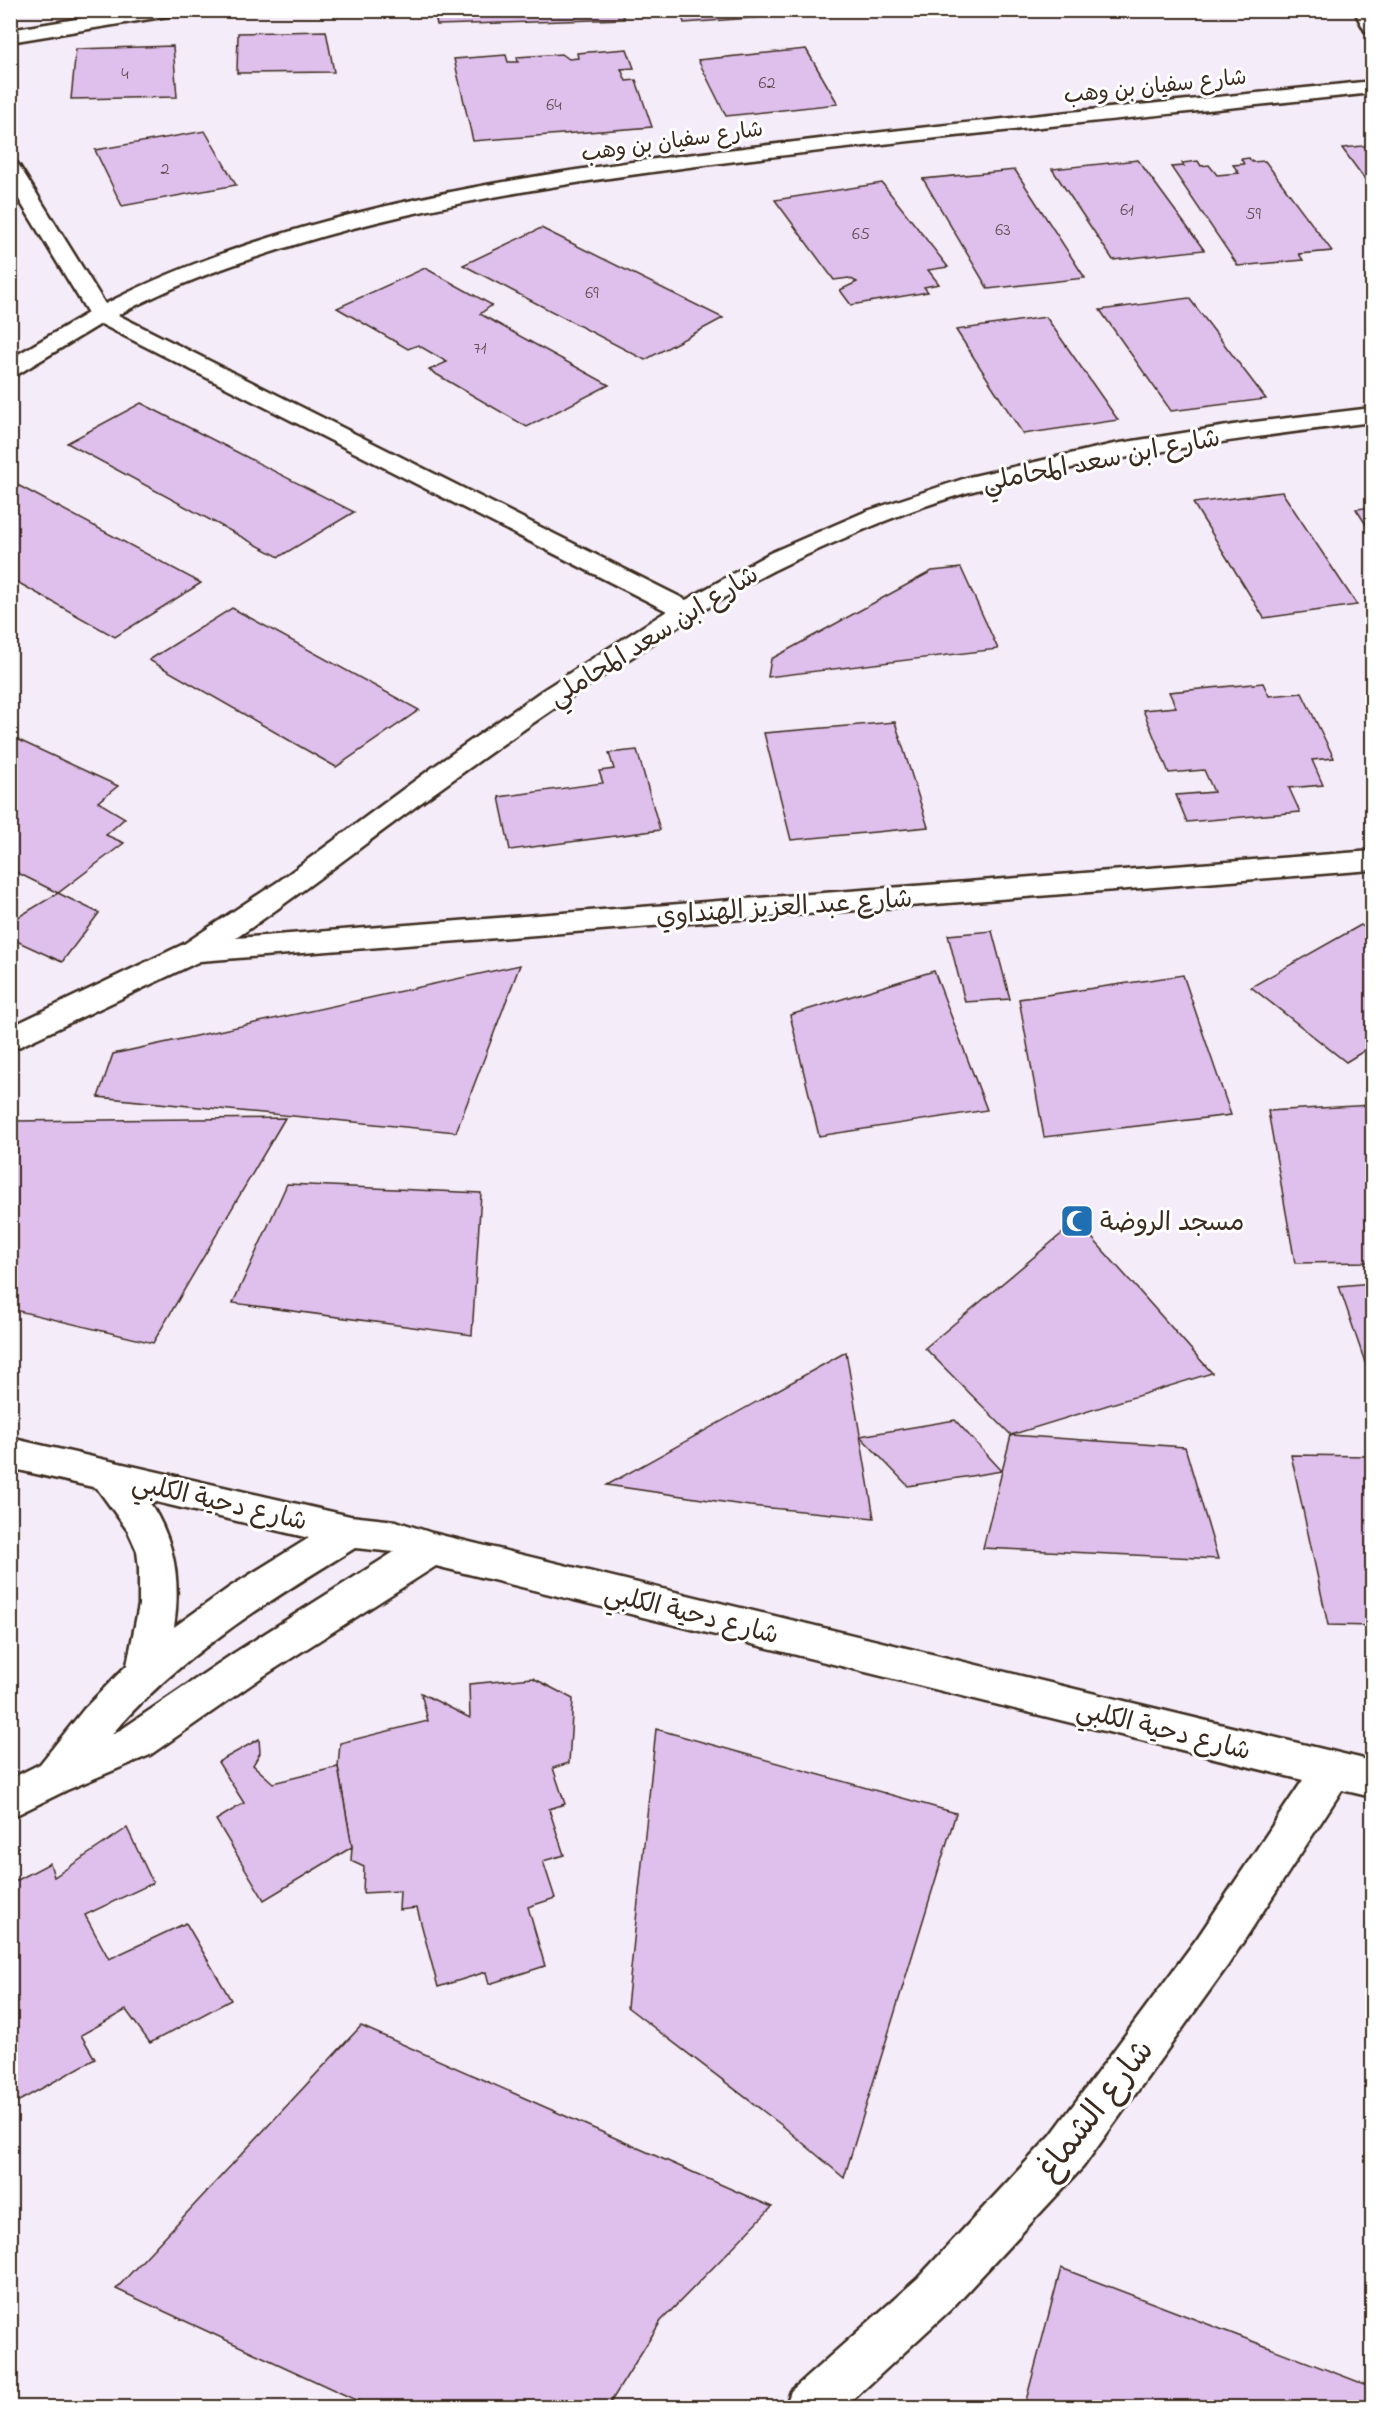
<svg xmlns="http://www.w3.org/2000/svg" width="1383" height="2418" viewBox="0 0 1383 2418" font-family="'Indie Flower','Playpen Sans Arabic',sans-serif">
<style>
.building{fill:#dfbfec;stroke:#3b2a1e;stroke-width:1.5}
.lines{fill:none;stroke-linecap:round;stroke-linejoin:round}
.minor-casing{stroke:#3b2a1e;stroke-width:5}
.minor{fill:#fff;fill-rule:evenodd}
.labels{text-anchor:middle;stroke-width:6;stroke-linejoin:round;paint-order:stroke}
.far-number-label{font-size:18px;fill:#644f52}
.far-street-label{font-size:22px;fill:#3b2a1e;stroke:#fff}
.street-label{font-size:26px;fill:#3b2a1e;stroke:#fff}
.poi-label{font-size:26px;fill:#3b2a1e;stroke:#fff;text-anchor:start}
.near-street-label{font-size:32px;fill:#3b2a1e;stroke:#fff}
</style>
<rect width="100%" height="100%" fill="#f5ecf9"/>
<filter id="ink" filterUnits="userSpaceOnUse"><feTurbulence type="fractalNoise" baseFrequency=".0167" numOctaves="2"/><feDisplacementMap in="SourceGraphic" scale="12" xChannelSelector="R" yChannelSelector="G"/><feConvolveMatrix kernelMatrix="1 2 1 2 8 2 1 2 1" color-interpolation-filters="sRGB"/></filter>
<g filter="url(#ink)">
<g class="building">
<path d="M 434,10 L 621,10 L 624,19 L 437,25 Z"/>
<path d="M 680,10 L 804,10 L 806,14 L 684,23 Z"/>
<path d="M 326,31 L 334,72 L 237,73 L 238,33 Z"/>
<path d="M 173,46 L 177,97 L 71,99 L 76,49 Z"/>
<path d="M 627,49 L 634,68 L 621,69 L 626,81 L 636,80 L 652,127 L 473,141 L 454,59 L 506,55 L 508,62 L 518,62 L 517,57 L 562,54 L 569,59 L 578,58 L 577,53 Z"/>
<path d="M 806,49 L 838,104 L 726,116 L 698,60 Z"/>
<path d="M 205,131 L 236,185 L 122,206 L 95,150 Z"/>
<path d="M 1372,145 L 1372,189 L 1342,148 Z"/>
<path d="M 1249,158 L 1252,162 L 1265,161 L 1332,251 L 1299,254 L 1303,260 L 1238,266 L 1171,167 L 1184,166 L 1182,163 L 1198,161 L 1201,166 L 1209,165 L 1217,175 L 1239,173 L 1233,165 L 1244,164 L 1241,159 Z"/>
<path d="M 1138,160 L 1204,250 L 1113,260 L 1052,169 Z"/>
<path d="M 1015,170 L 1085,278 L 988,289 L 923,179 Z"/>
<path d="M 882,183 L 948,267 L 928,270 L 939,284 L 924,287 L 928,292 L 851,305 L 840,290 L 857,282 L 849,278 L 834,280 L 775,200 Z"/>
<path d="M 541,228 L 723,318 L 645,360 L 463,265 Z"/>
<path d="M 425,268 L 492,305 L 480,314 L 609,385 L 527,427 L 429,370 L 447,362 L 418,345 L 408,349 L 337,308 Z"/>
<path d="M 1189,298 L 1266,399 L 1171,411 L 1100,310 Z"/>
<path d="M 1046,317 L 1118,420 L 1023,434 L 956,330 Z"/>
<path d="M 141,403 L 354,512 L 279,557 L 67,443 Z"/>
<path d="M 10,481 L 201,583 L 115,637 L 10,578 Z"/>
<path d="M 1282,492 L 1357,605 L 1264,618 L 1193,503 Z"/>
<path d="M 1372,507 L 1372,534 L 1356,509 Z"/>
<path d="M 961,568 L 998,649 L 768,677 L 771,659 L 932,571 Z"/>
<path d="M 232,608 L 419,710 L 336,767 L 149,660 Z"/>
<path d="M 1263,683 L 1269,696 L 1302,693 L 1334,758 L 1312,760 L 1323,785 L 1289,788 L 1300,812 L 1187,822 L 1176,795 L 1214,792 L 1204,770 L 1169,773 L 1143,710 L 1176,707 L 1169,692 Z"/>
<path d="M 895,722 L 928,827 L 791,840 L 764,733 Z"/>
<path d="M 10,736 L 118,786 L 98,802 L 125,818 L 106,835 L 124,843 L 58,893 L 10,869 Z"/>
<path d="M 637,750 L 660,830 L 510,850 L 499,797 L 603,783 L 599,771 L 614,769 L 609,753 Z"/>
<path d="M 58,893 L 99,913 L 62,962 L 10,938 L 10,922 Z"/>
<path d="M 1361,925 L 1372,933 L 1372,1046 L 1346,1062 L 1251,987 Z"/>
<path d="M 992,931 L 1010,999 L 965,1002 L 948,935 Z"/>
<path d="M 520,965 L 456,1132 L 98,1097 L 113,1054 Z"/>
<path d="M 934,971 L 987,1110 L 819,1136 L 790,1015 Z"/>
<path d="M 1183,975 L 1231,1115 L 1044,1137 L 1019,999 Z"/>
<path d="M 1372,1105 L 1372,1262 L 1295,1263 L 1268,1111 Z"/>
<path d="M 285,1118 L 153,1343 L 10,1309 L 10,1121 Z"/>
<path d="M 287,1184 L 481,1193 L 472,1335 L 233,1303 Z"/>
<path d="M 1077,1221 L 1212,1373 L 1011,1435 L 925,1348 Z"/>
<path d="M 1372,1283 L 1372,1383 L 1339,1286 Z"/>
<path d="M 846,1352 L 874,1518 L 750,1506 L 607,1485 Z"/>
<path d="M 955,1420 L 1002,1471 L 908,1486 L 860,1436 Z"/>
<path d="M 1011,1435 L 1185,1447 L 1218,1559 L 983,1548 Z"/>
<path d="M 1291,1455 L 1372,1456 L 1372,1626 L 1328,1625 Z"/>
<path d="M 533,1678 L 573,1699 L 569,1763 L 553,1768 L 565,1804 L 549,1809 L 564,1855 L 543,1861 L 555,1898 L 528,1907 L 545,1966 L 489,1984 L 486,1972 L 438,1987 L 417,1908 L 399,1910 L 400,1891 L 363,1893 L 364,1867 L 351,1861 L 352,1847 L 338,1767 L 340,1743 L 428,1721 L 421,1693 L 470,1718 L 469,1684 Z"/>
<path d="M 656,1729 L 956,1813 L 844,2178 L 784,2127 L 627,2007 Z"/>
<path d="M 259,1739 L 260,1753 L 253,1765 L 273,1783 L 338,1767 L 352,1847 L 264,1900 L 216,1820 L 244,1803 L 218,1762 Z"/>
<path d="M 127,1828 L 153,1883 L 85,1915 L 109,1959 L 186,1923 L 231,2000 L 150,2043 L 126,2010 L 81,2035 L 95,2059 L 10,2106 L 10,1884 L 50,1863 L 54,1877 Z"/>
<path d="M 361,2026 L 772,2207 L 661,2321 L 607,2408 L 373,2408 L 116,2289 Z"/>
<path d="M 1061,2268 L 1372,2387 L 1372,2408 L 1024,2408 Z"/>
</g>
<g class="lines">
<defs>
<g id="minor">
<path d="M 131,10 L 177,10 L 175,14 L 168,16 L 10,42 L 10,30 Z"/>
<path d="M 1354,10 L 1372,10 L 1372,33 L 1365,31 Z"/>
<path d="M 1372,81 L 1372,93 C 1165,115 958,134 752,159 C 599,178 445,199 297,244 C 236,263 175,284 118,315 L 686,600 L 770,553 L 867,511 L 969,477 L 1114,444 L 1246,423 L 1372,408 L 1372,422 C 1243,438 1114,455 988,487 C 920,504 854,533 791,562 C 735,588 683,623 632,657 C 573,695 515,735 458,776 C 383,829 312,886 236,938 L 1372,851 L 1372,870 L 200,961 L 10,1051 L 10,1027 L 184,944 L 279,881 L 436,765 L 543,690 L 667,611 L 101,324 L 18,374 L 10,376 L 10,359 L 88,313 L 10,185 L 10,161 L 17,163 L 20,167 L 105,304 C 296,206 540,172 752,147 C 958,122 1165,103 1372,81 Z"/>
<path d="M 10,1438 L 350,1516 L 396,1521 L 432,1533 L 1372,1761 L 1372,1797 L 1342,1790 L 1228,1965 L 1083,2167 L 950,2310 L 844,2408 L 785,2408 L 791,2391 L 918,2278 L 1051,2135 L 1198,1937 L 1303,1780 L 436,1566 L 262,1677 L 150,1755 L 67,1790 L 10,1818 L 10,1779 L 40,1764 L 84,1709 L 127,1665 L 139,1605 L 139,1568 L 137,1551 L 128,1531 L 97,1488 L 10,1468 ZM 148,1500 L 309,1538 L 230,1587 L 174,1627 C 181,1580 175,1540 148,1500 ZM 355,1548 L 394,1552 L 234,1653 L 122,1729 L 112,1734 C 179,1656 268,1601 355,1548 Z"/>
</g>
</defs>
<use href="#minor" class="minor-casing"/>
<use href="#minor" class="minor"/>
</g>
</g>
<defs>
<symbol id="mosque-square" viewBox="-11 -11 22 22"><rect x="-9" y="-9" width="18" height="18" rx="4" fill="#1f6fb2" stroke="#fff"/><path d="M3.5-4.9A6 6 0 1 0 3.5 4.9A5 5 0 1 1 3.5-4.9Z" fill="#fff"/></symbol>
</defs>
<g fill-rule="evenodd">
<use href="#mosque-square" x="1058" y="1202" width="38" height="38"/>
</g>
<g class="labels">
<g class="far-number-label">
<text x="125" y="79">4</text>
<text x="767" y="88">62</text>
<text x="554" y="110">64</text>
<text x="165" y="174">2</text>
<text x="1127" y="215">61</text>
<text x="1253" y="219">59</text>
<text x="1003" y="235">63</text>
<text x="861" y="239">65</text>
<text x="592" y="298">69</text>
<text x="480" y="353">71</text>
</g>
<g class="far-street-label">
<text transform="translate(1155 85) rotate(-6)" y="8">شارع سفيان بن وهب</text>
<text transform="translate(672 140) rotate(-8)" y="8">شارع سفيان بن وهب</text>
</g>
<g class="street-label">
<text transform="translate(1101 459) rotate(-11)" y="9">شارع ابن سعد المحاملي</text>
<text transform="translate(653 635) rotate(-32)" y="9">شارع ابن سعد المحاملي</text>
<text transform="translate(784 906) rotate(-4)" y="9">شارع عبد العزيز الهنداوي</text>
<text transform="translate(220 1501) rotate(13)" y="9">شارع دحية الكلبي</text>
<text transform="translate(692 1613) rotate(14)" y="9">شارع دحية الكلبي</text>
<text transform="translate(1164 1729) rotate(14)" y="9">شارع دحية الكلبي</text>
</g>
<g class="poi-label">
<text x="1100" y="1230">مسجد الروضة</text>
</g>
<g class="near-street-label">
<text transform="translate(1094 2109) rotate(-52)" y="11">شارع الشماغ</text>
</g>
</g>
<rect width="1383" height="2418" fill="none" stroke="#fff" stroke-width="36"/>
<rect x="18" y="18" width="1347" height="2382" fill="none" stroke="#3b2a1e" stroke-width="2" filter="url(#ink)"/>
</svg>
